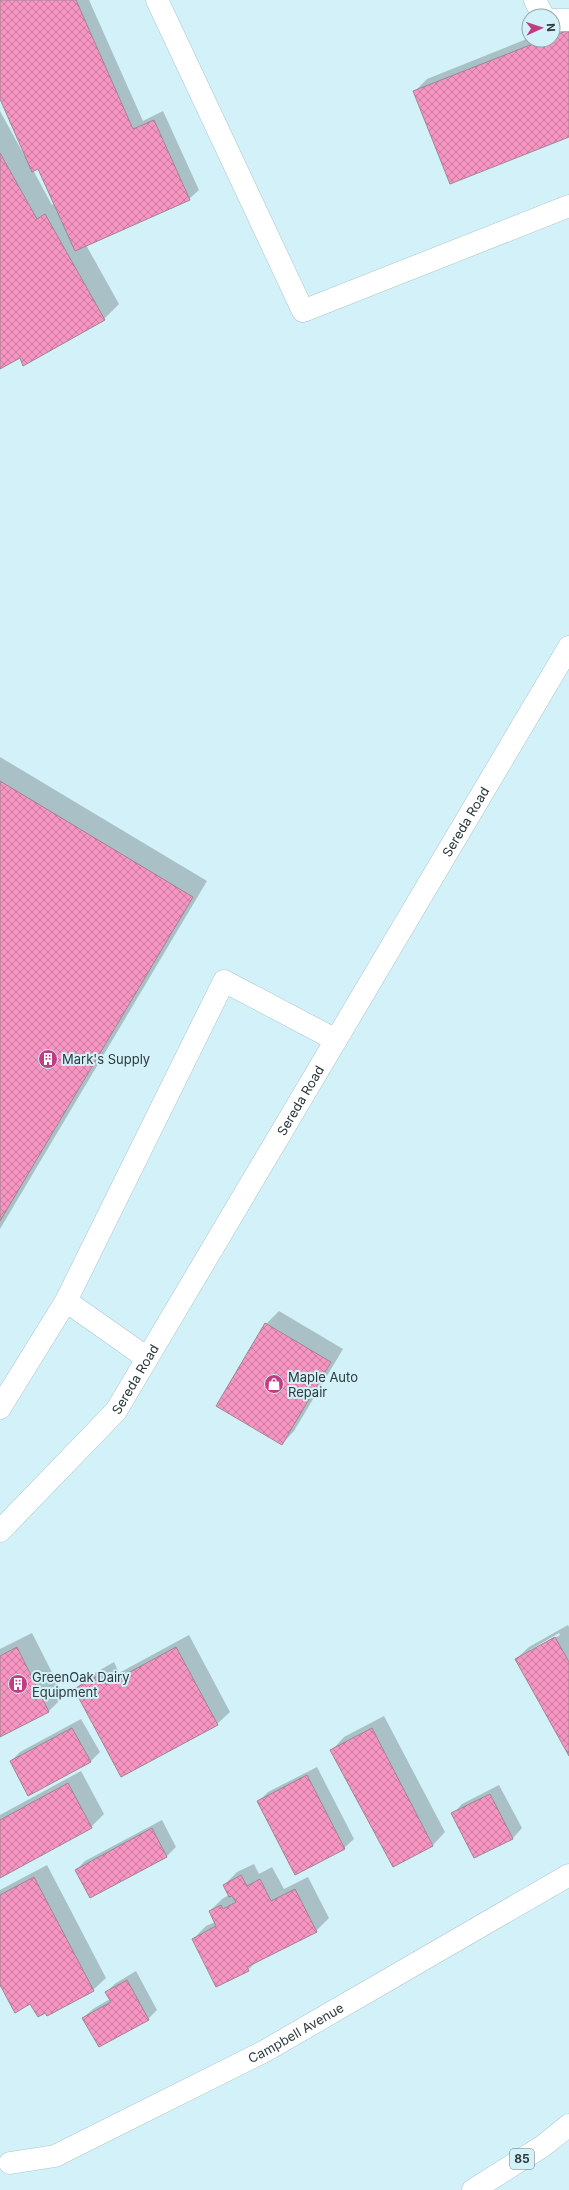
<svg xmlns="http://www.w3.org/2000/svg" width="569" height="2190" viewBox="0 0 569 2190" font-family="Inter,sans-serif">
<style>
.shadow{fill:#0003;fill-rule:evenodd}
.building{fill:url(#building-cross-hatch);stroke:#9f8791}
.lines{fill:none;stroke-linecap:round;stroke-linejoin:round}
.minor-casing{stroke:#abc7ce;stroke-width:23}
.highway-casing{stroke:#abc7ce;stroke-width:23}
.minor{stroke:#fff;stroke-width:22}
.highway{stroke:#fff;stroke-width:22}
.labels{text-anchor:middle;stroke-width:4;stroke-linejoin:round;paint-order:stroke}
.shield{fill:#d3f1f8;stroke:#5f7074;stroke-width:1}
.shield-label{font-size:12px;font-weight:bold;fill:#2d393c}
.street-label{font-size:13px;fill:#2d393c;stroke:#d3f1f8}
.poi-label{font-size:13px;fill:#2d393c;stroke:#d3f1f8;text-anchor:start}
</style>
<defs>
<pattern id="building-cross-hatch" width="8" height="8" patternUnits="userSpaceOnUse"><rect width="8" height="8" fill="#f695c1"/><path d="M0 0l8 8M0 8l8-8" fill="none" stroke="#c87b9e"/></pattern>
</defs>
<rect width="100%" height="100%" fill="#d3f1f8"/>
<g class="shadow">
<path d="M 0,0 L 89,0 L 143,121 L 163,111 L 199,190 L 189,199 L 86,245 L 119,304 L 104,319 L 20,357 L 0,368 L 0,111 L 24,155 L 26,154 L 0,96 ZM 38,168 L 54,203 L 52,205 L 33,170 Z"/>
<path d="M 569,23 L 569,136 L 415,91 L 427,79 L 529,38 L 529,40 L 553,40 L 553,29 Z"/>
<path d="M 0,757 L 207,881 L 0,1229 Z"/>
<path d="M 279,1311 L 343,1349 L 294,1431 L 282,1444 L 218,1406 L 266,1324 Z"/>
<path d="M 568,1625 L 569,1627 L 569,1754 L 516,1659 L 529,1647 ZM 559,1633 L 560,1635 L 530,1652 L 530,1650 Z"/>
<path d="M 32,1633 L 64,1696 L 49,1711 L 0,1736 L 0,1649 Z"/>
<path d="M 189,1635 L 230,1712 L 217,1724 L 75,1689 L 88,1677 L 114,1662 L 119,1673 Z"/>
<path d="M 384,1716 L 445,1832 L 433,1845 L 393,1866 L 332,1750 L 344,1737 Z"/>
<path d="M 81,1719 L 100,1752 L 90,1762 L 11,1761 L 20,1752 Z"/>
<path d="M 317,1767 L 354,1839 L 344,1848 L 295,1874 L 258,1802 L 268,1792 Z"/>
<path d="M 81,1771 L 104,1814 L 91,1827 L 0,1877 L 0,1815 Z"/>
<path d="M 499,1785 L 522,1828 L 513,1838 L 475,1857 L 453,1814 L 462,1804 Z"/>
<path d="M 162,1820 L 176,1847 L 167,1856 L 91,1897 L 76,1870 L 85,1861 Z"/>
<path d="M 254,1864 L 259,1874 L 272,1867 L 284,1889 L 308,1877 L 329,1918 L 316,1931 L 257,1961 L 248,1970 L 193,1939 L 206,1926 L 215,1922 L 210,1911 L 222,1899 L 229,1895 L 224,1885 L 237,1872 Z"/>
<path d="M 47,1865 L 106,1978 L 93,1990 L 46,2012 L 0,1983 L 0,1890 Z"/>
<path d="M 136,1971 L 157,2010 L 148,2019 L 83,2018 L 93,2009 L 110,1999 L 106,1992 L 116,1983 Z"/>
</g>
<g class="building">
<path d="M 0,0 L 76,0 L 133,129 L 154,120 L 190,200 L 75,251 L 38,169 L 32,172 L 0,99 Z"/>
<path d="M 569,30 L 569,137 L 450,184 L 413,91 L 543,40 L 553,40 L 553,36 Z"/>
<path d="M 0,153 L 37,219 L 45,214 L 105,320 L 23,366 L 20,358 L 0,369 Z"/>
<path d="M 0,781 L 193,897 L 0,1221 Z"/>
<path d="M 265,1323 L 331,1362 L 282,1445 L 216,1406 Z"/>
<path d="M 555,1637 L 569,1662 L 569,1756 L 515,1659 Z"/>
<path d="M 17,1647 L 49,1712 L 0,1737 L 0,1656 Z"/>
<path d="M 176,1647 L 218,1725 L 121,1777 L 74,1689 L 101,1674 L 106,1685 Z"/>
<path d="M 72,1728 L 91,1762 L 28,1796 L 10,1761 Z"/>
<path d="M 372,1728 L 433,1846 L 393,1867 L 330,1750 Z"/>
<path d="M 307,1775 L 345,1849 L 295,1875 L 257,1801 Z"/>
<path d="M 68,1783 L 92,1828 L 0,1878 L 0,1820 Z"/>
<path d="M 490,1794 L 513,1839 L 474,1858 L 451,1813 Z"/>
<path d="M 152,1828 L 167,1857 L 90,1898 L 75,1870 Z"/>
<path d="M 241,1875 L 247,1886 L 260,1879 L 271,1901 L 295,1889 L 317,1932 L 247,1967 L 249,1971 L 216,1987 L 192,1939 L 216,1926 L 209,1911 L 221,1905 L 223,1909 L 236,1902 L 232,1896 L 229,1897 L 223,1885 Z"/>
<path d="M 34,1877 L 94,1991 L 47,2016 L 45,2013 L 38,2017 L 30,2004 L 15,2013 L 0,1985 L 0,1895 Z"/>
<path d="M 127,1980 L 149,2020 L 99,2047 L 82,2018 L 111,2002 L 105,1992 Z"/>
</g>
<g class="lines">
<defs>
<g id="minor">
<path d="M 157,0 L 303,311 L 569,206"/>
<path d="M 535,0 L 543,16"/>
<path d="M 553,20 L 569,20"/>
<path d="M 66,1301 L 147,1358"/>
<path d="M 0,1408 L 66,1301 L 224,981 L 336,1040"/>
<path id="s1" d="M 0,1531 L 116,1411 L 569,647"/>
<path id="s2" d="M 10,2163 L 55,2156 L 265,2051 L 569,1875"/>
</g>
<path id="highway" d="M 473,2190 L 543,2146 L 569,2125"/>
</defs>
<use href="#minor" class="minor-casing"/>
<use href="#highway" class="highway-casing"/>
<use href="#minor" class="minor"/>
<use href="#highway" class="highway"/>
</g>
<defs>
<symbol id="building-disc" viewBox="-11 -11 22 22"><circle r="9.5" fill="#c13d83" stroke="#d3f1f8"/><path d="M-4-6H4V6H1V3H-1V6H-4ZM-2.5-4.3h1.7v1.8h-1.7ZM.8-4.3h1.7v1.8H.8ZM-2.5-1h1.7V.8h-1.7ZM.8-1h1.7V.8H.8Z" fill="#fff"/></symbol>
<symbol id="shop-disc" viewBox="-11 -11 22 22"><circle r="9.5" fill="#c13d83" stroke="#d3f1f8"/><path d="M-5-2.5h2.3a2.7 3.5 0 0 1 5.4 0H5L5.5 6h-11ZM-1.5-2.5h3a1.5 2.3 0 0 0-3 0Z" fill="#fff"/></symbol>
</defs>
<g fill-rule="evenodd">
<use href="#building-disc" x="37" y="1048" width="22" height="22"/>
<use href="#shop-disc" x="263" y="1373" width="22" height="22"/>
<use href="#building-disc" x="7" y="1673" width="22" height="22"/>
</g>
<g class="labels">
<rect class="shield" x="510" y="2149" width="24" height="20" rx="3"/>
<g class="shield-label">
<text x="522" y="2163">85</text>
</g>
<g class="street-label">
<text dy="5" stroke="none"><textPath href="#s1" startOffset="852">Sereda Road</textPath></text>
<text dy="5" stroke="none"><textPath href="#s1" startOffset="528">Sereda Road</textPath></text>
<text dy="5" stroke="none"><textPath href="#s1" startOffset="204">Sereda Road</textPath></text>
<text dy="5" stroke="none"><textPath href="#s2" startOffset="316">Campbell Avenue</textPath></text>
</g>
<g class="poi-label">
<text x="62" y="1064">Mark's Supply</text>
<text x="288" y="1382">Maple Auto<tspan x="288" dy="15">Repair</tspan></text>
<text x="32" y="1682">GreenOak Dairy<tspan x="32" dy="15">Equipment</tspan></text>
</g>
</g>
<g transform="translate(541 28) rotate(87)"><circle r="19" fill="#d3f1f8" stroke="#91a7ad"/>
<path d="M0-3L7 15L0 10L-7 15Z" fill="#c13d83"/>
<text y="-6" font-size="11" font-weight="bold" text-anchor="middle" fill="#2d393c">N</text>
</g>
</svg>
